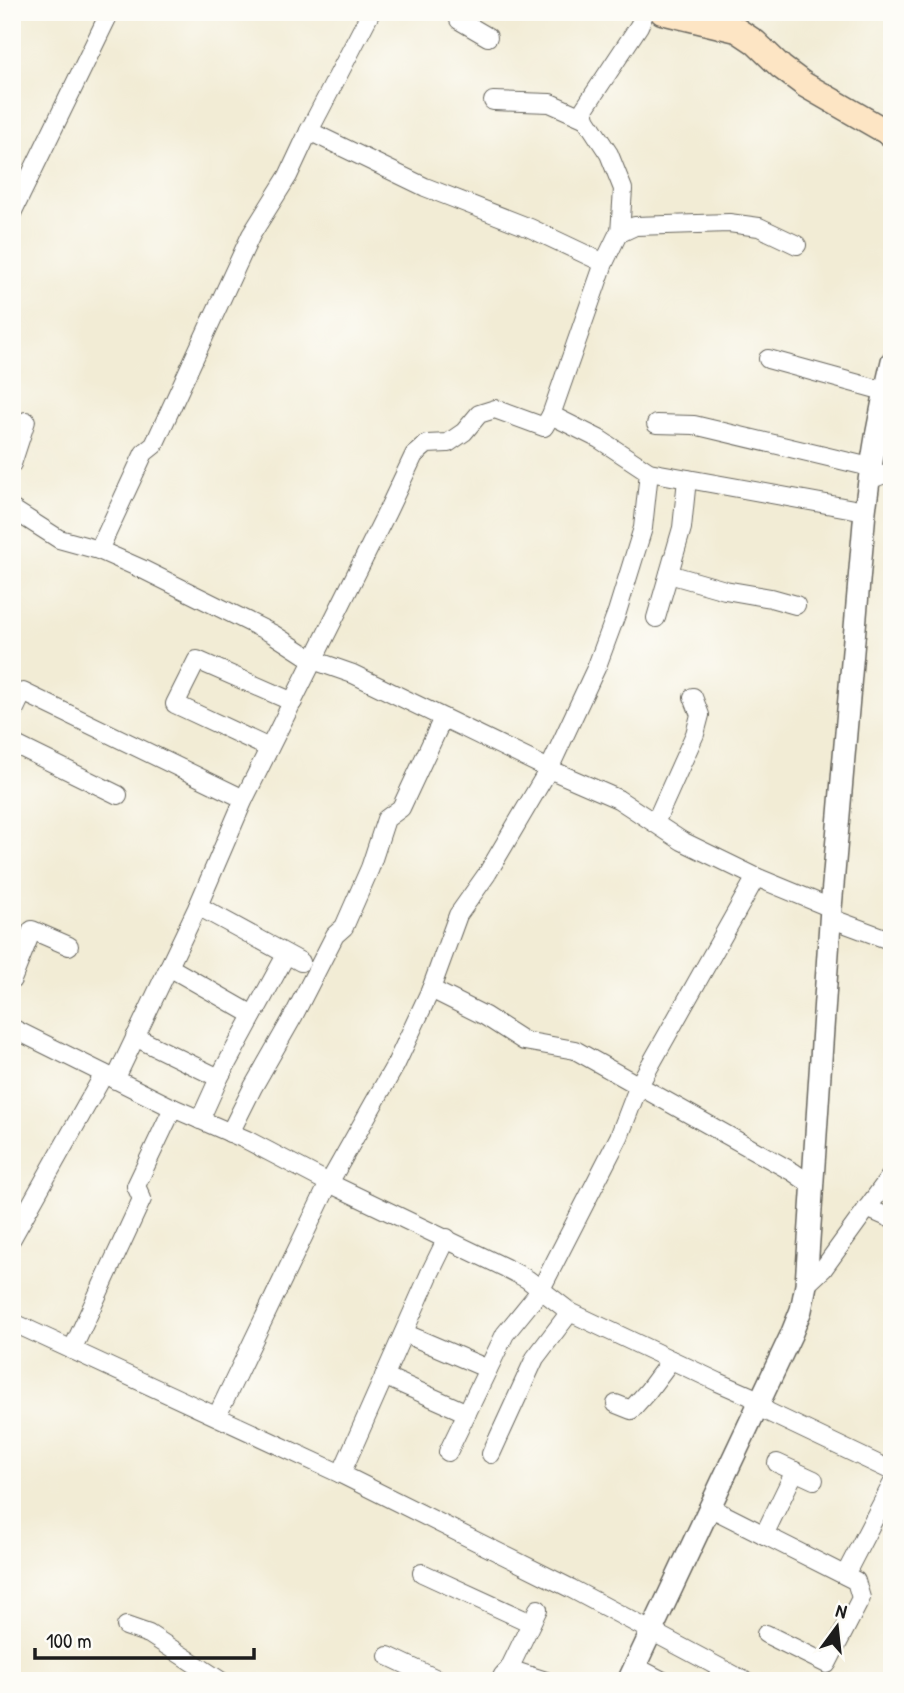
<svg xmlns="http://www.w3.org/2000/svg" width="904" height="1693" viewBox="0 0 904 1693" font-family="'Patrick Hand',sans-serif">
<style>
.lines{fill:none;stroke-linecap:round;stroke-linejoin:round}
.minor-casing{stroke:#67655d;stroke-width:20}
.tertiary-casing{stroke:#67655d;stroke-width:24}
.secondary-casing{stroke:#67655d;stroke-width:27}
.minor{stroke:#fff;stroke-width:18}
.tertiary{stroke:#fff;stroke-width:21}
.secondary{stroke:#fde5c4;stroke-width:24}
</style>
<rect width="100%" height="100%" fill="#fdfcf7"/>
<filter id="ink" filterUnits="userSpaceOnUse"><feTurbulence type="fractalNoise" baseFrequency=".0143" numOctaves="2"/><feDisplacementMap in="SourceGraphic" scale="14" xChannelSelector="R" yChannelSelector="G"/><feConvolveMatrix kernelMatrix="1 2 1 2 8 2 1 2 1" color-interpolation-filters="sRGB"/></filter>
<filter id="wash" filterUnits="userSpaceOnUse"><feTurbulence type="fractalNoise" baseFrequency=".00686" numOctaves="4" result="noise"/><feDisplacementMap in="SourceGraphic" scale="28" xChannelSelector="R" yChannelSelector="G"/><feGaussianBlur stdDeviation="1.57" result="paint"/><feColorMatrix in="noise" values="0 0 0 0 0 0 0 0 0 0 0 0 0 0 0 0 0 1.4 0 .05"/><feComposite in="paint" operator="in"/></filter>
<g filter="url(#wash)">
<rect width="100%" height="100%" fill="#f2ecd5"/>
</g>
<g filter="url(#ink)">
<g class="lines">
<defs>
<g id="minor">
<path d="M 462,12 L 459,20 L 488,37"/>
<path d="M 493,101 L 550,103 L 586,119"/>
<path d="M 309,131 L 425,187 L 530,228 L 604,263"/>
<path d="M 12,213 L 110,12"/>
<path d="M 620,233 L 623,189 L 609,154 L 586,119 L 584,109 L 639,26 L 645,12"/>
<path d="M 768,359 L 884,391"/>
<path d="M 551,415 L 599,439 L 649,472 L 865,511"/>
<path d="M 656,424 L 694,425 L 870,467"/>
<path d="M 12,464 L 26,421"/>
<path d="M 869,480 L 892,471"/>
<path d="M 12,509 L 59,539 L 99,550 L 144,570 L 273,634 L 313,660 L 353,674 L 549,769 L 618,799 L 682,841 L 756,877 L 831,908"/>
<path d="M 99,550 L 144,453 L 154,445 L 251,235 L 288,176 L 309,131 L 371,12"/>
<path d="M 669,574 L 725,590 L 771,598 L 796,605"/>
<path d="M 656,618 L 682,528 L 687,479"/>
<path d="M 12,715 L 23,692 L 244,799"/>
<path d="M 12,743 L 118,795"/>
<path d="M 269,748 L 175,704 L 197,660 L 293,702"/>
<path d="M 655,823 L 695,734 L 700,715 L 693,697"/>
<path d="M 198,906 L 301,962"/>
<path d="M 830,918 L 892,941"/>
<path d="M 169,967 L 253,1015"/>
<path d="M 12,980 L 32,930 L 69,946"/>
<path d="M 431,989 L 485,1016 L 524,1041 L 575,1050 L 793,1172 L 813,1186"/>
<path d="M 12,1028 L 173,1108 L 247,1140 L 329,1183 L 506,1268 L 527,1279 L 570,1312 L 718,1382 L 750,1396 L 768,1412 L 892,1471"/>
<path d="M 135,1037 L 219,1078"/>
<path d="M 115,1080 L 198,906 L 244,799 L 387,512 L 414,455 L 427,444 L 448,443 L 464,432 L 479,414 L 495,409 L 544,427 L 551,415 L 604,263 L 618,234 L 635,226 L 729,223 L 759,227 L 797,245"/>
<path d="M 200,1120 L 219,1078 L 286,955"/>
<path d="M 230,1133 L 253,1087 L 294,1015 L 335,935 L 344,927 L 370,868 L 386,819 L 401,808 L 443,718"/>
<path d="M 867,1208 L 892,1219"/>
<path d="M 12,1238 L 104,1074"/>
<path d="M 806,1285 L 823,1269 L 892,1174"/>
<path d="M 12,1322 L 341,1474 L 570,1588 L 745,1681"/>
<path d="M 404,1333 L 488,1369"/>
<path d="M 72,1350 L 142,1199 L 136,1186 L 173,1108"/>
<path d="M 384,1376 L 467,1413"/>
<path d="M 616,1404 L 631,1410 L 648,1391 L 671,1360"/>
<path d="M 217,1416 L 329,1183 L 396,1064 L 431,989 L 458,915 L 487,874 L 549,769 L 597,666 L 617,612 L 643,528 L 649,472"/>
<path d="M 448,1452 L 505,1334 L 540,1291 L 619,1137 L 639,1085 L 756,877"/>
<path d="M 491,1454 L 535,1358 L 570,1312"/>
<path d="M 777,1463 L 814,1480"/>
<path d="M 341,1474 L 430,1273 L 447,1238"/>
<path d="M 709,1507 L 856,1581 L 861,1598 L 827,1664 L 766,1634"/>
<path d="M 764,1535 L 795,1471"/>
<path d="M 422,1573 L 531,1623"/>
<path d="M 845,1575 L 892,1484"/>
<path d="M 126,1626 L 149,1634 L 221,1681"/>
<path d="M 388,1656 L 441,1681"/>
<path d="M 634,1666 L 663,1681"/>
<path d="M 509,1669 L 546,1681"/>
<path d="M 500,1681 L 503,1675 L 509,1669 L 538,1609"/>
<path d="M 891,1681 L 892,1680"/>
</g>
<path id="tertiary" d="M 628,1681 L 791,1335 L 801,1310 L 806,1285 L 831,908 L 865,511 C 871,460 880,410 892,361"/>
<path id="secondary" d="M 662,12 L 737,30 L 755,42 L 781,67 L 805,85 L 892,135"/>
</defs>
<use href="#minor" class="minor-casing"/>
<use href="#tertiary" class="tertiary-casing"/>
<use href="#secondary" class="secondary-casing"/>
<use href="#minor" class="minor"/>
<use href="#tertiary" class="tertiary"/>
<use href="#secondary" class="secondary"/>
</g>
</g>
<rect width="904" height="1693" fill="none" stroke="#fdfcf7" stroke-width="42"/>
<g transform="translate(837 1627) rotate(15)" stroke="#fdfcf7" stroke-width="5" paint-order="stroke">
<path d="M0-5L12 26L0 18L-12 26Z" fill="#1c1c1c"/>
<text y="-10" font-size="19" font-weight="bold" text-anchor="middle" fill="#1c1c1c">N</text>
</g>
<path d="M35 1648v10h219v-10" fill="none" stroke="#1c1c1c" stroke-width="3.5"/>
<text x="46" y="1648" font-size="21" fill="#1c1c1c" stroke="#fdfcf7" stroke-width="5" paint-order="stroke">100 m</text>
</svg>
